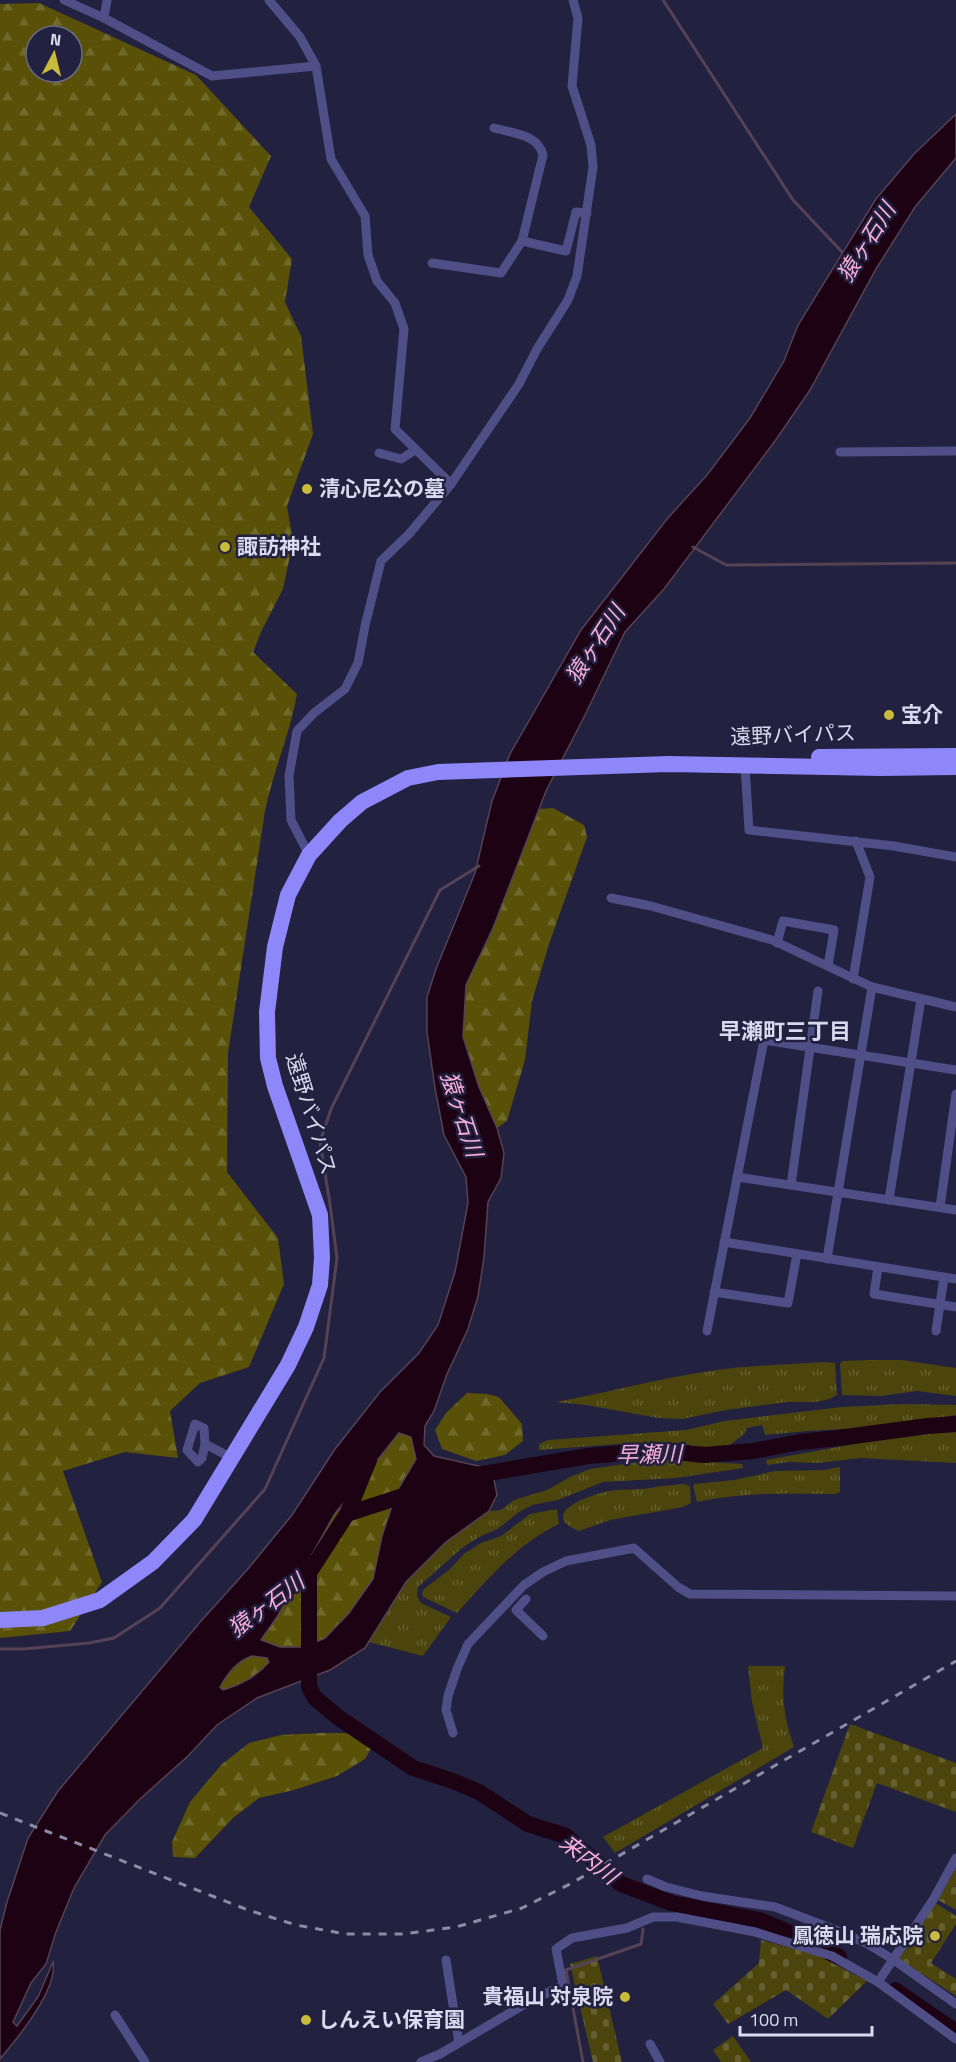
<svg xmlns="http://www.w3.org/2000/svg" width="956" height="2062" viewBox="0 0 956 2062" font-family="'Titillium Web','Noto Sans JP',sans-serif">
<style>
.grass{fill:url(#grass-tufts)}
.forest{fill:url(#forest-firs);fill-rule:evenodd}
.cemetery{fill:url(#cemetery-stones)}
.water{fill:#1c0213;stroke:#554355;stroke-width:1.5;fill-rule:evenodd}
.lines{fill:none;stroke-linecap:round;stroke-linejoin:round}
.stream{stroke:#554355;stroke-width:3}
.river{stroke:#1c0213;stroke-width:16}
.street{stroke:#4f4e87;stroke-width:9}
.highway{stroke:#8d87f9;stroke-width:16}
.rail{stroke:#8c8ca4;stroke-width:3;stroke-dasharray:8 8;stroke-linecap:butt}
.poi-dot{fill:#c8bb3b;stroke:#22213f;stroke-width:2}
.labels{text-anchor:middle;stroke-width:5;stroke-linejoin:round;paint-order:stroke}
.poi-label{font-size:21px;font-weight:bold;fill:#d9daef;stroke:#22213f;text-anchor:start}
.street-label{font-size:21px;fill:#d9daef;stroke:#22213f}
.water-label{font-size:22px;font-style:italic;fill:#faaedb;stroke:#22213f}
.neighbourhood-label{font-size:22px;font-weight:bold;fill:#d9daef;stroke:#22213f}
</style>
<defs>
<pattern id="grass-tufts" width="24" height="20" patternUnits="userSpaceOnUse" patternTransform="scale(1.5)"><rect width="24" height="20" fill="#4b450d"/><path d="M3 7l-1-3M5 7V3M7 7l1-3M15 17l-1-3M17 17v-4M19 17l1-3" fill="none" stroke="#645f31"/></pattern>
<pattern id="forest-firs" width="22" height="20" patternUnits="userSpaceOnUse" patternTransform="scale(1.5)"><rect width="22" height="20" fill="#585107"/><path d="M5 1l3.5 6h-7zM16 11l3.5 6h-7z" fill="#6f692b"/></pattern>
<pattern id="cemetery-stones" width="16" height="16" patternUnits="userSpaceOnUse" patternTransform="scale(1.5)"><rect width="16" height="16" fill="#4b450d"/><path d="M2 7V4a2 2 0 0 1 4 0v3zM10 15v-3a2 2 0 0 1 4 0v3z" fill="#645f31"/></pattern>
</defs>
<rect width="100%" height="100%" fill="#22213f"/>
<g class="grass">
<path d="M 870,1360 L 901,1360 L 956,1368 L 956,1396 L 917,1391 L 881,1396 L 842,1395 L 840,1363 L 843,1361 Z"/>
<path d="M 822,1362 L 835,1363 L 837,1395 L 829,1399 L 816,1402 L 787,1402 L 726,1410 L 682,1419 L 658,1418 L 586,1405 L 556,1402 C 608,1393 658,1378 711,1371 C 747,1365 785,1365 822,1362 Z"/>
<path d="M 902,1404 L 956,1405 L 956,1415 L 881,1427 L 807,1431 L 765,1435 L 762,1425 L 747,1428 L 744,1434 L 727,1447 L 699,1448 L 680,1443 L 631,1443 L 539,1450 L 539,1444 L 548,1440 L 686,1430 L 725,1421 L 842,1407 Z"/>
<path d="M 956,1432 L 956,1463 L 861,1458 L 818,1463 L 789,1462 L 767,1465 L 766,1460 L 916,1433 Z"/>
<path d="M 660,1459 L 742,1464 L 743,1468 L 676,1478 L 603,1482 L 558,1500 L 532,1505 L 519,1512 L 499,1528 L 479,1537 L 462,1548 L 418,1587 L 417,1596 L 421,1603 L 451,1617 L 423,1656 L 369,1642 L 406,1582 L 446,1542 L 489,1511 L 501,1510 L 514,1500 L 547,1490 L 570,1477 L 590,1469 Z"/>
<path d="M 838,1467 L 840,1468 L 840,1492 L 834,1494 C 788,1493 742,1492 697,1502 L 693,1486 L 694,1484 L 734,1480 L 775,1471 L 824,1470 Z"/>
<path d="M 684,1484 L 690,1486 L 691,1503 L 683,1507 L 610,1520 L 579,1531 C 534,1513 596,1492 615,1490 C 629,1489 642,1490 656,1487 C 666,1485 675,1485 684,1484 Z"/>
<path d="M 557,1509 L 559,1524 C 518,1543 487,1580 457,1613 L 423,1597 L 422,1593 L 424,1589 L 449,1570 L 464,1554 L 481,1543 L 501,1536 L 530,1514 Z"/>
<path d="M 748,1666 L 785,1666 C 781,1699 784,1716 794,1747 L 615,1853 L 603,1837 L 763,1748 L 752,1702 Z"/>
</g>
<g class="forest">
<path d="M 39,3 L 196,75 L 271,156 L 249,207 L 292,259 L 285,302 L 301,336 L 313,434 L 287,506 L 293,541 L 283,589 L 261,632 L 253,652 L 297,694 C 290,734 273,772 265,811 L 228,1053 L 227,1172 L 278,1238 L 284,1284 L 249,1367 L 200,1383 L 170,1411 L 178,1458 L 125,1452 L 63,1471 L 102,1582 L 70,1631 L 0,1638 L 0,4 ZM 36,36 L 72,36 L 72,72 L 36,72 Z"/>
<path d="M 553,808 L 584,825 L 587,837 L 549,944 L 532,1001 L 525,1060 L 507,1121 L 497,1128 L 479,1087 L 463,1037 L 466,985 L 493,928 L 539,809 Z"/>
<path d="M 467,1393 L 487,1394 L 499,1397 L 522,1424 L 523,1441 L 505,1455 L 476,1461 L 442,1449 L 435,1430 L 446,1413 Z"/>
<path d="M 399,1433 L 411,1437 L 416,1459 L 397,1491 L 382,1536 L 373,1579 L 349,1613 L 325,1638 L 304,1647 L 280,1647 L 260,1640 L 277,1617 L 334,1515 Z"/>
<path d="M 252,1656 L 267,1658 L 269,1662 C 256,1677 242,1684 223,1690 L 220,1687 C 229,1673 236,1662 252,1656 Z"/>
<path d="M 321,1733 L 350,1733 L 372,1747 L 365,1759 L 337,1776 L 294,1790 L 259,1798 L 233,1818 L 195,1858 L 173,1857 L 172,1842 L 190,1802 L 221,1765 L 249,1743 L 281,1735 Z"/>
</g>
<g class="cemetery">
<path d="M 850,1724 L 956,1763 L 956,1812 L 877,1783 L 853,1848 L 811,1832 Z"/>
<path d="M 956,1868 L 956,1910 L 938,1900 Z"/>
<path d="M 935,1903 L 956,1916 L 956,1924 L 931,1963 L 956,1979 L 956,1996 L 899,1959 Z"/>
<path d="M 761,1940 L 817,1955 L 867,1981 L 828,2019 L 786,1990 L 728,2024 L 713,2004 L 759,1963 Z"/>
<path d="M 597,1956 L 622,2062 L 593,2062 L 570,1964 Z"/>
<path d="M 733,2036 L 751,2062 L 721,2062 L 713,2050 Z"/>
</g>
<path class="water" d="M 956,114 L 956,158 L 915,207 L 876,269 L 810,390 L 775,441 L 664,589 L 625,632 L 585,715 L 546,791 L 493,928 L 466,985 L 463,1037 L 479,1087 L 497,1128 L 504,1153 L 501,1178 L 488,1202 L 484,1257 L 478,1296 L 468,1329 L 447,1374 L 434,1411 L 425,1426 L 424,1445 L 434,1456 L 492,1469 L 497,1495 L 489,1511 L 446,1542 L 406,1582 L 365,1648 L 330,1670 L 257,1698 L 217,1725 L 188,1756 L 140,1799 L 105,1835 L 74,1888 L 56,1932 L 46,1964 L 31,1983 L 13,2022 L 17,2026 L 38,1997 L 53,1962 C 58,1989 17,2039 0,2059 L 0,1930 L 7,1902 L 28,1838 L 58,1791 L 201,1621 L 247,1570 L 292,1515 L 335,1449 L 380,1392 L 419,1353 L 438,1325 L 455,1272 L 468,1203 L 466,1177 L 444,1135 L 435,1088 L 427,1032 L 427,997 L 436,969 L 475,873 L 492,801 L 510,754 L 581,630 L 667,519 L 707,475 L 750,418 L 784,361 L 798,325 L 876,199 L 914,154 ZM 399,1433 L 411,1437 L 416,1459 L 397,1491 L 382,1536 L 373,1579 L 349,1613 L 325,1638 L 304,1647 L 280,1647 L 261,1640 L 277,1617 L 334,1515 ZM 252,1656 L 267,1658 L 269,1662 C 256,1677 242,1684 223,1690 L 220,1687 C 228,1673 236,1662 252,1656 Z"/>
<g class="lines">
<g class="stream">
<path d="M 663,0 L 793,200 L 842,252"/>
<path d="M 693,547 L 726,565 L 956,563"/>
<path d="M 0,1649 L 23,1649 L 89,1643 L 114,1638 L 160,1608 L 265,1489 L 324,1358 L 337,1258 L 330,1204 L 320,1142 L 331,1109 L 440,890 L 479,866"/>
<path d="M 583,2062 L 566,1970 L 641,1944 L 643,1929"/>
</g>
<g class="river">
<path d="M 471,1476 L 588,1456 L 658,1450 L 704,1455 L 753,1451 L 800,1442 L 838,1438 L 928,1426 L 956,1424"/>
<path d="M 347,1514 L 415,1492"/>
<path d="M 309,1573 L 309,1687 L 315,1698 L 339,1718 L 413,1768 L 453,1781 L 479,1792 L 528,1824 L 566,1836 L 621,1884 L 671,1903 L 759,1920 L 793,1934 L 839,1957"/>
<path d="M 277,1597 L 309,1573 L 347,1514 L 369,1460"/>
<path d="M 895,1990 L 956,2032"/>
</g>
<g class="street">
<path d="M 64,0 L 104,18 L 212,76 L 316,66"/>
<path d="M 269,0 L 300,37 L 316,66 L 331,159 L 365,216 L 368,255 L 377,281 L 395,303 L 404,329 L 395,429 L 451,484"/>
<path d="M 104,18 L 107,0"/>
<path d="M 494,128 C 512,133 538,134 543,155 L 522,241"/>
<path d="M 432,263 L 501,273 L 522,241 L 566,251 L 576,212 L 587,213"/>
<path d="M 840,452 L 956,451"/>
<path d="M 379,453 L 401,459 L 415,450"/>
<path d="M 745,766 L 749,830 L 894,846 L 956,857"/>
<path d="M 309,855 L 291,820 L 289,776 L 297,731 L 314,713 L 345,689 L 358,663 L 365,626 L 381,561 L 409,534 L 451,484 L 519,384 L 537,349 L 568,300 L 577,276 L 593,167 L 591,145 L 572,86 L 578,18 L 573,0"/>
<path d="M 611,898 L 651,906 L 772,940 L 872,987 L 956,1007"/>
<path d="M 777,943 L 783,921 L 834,930 L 828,966"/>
<path d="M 853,979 L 870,877 L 856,841"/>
<path d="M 737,1177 L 956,1210"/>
<path d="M 791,1185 L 818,991"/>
<path d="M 889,1200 L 921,999"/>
<path d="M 940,1207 L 956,1094"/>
<path d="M 724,1242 L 956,1279"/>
<path d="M 827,1259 L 872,987"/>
<path d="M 878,1267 L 874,1294 L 956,1307"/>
<path d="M 714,1292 L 788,1303 L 797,1254"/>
<path d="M 707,1331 L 764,1040 L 956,1070"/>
<path d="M 936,1331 L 944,1277"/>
<path d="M 205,1444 L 204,1428 L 195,1424 L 187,1450 L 198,1462 L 202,1458 L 205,1444 L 232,1458"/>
<path d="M 526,1599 L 516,1610 L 543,1636"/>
<path d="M 453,1733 L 446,1710 L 448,1696 L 457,1669 L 468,1644 L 524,1585 L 543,1572 L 566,1561 L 634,1548 L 678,1587 L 690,1594 L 956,1596"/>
<path d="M 647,1879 L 666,1887 L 702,1896 L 775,1907 L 828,1927 L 866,1943 L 894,1960 L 956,2004"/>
<path d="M 446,1960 L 459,2043"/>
<path d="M 878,1982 L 933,1900 L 956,1858"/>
<path d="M 115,2015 L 145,2062"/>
<path d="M 650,2044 L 660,2062"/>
<path d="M 421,2062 L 440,2054 L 525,2004 L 563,1985 L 556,1949 L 572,1938 L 627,1928 L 653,1917 L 677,1917 L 755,1932 L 832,1956 L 878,1982 L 956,2039"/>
</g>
<g class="highway">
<path d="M 819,757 L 956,756"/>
<path d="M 0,1620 L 43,1618 L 100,1600 L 153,1562 L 194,1520 L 288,1365 L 306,1327 L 320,1285 L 322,1258 L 320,1215 L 275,1086 L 268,1058 L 267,1012 L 275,947 L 288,895 L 309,855 L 340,821 L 362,802 L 408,778 L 438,772 L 668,764 L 880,768 L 956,767"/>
</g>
<path class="rail" d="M 0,1813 L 248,1910 L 296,1925 L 346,1934 L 403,1934 L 456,1927 L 522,1908 L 570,1884 L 956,1661"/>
</g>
<g class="poi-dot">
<circle cx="307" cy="489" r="6"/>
<circle cx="225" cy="547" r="6"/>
<circle cx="889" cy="715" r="6"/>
<circle cx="935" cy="1936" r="6"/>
<circle cx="625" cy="1997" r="6"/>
<circle cx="306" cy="2020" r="6"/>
</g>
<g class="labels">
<g class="poi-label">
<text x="319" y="496">清心尼公の墓</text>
<text x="237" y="554">諏訪神社</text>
<text x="901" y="722">宝介</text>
<text x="923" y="1943" text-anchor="end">鳳徳山 瑞応院</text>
<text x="613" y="2004" text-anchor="end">貴福山 対泉院</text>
<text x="318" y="2027">しんえい保育園</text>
</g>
<g class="street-label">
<text transform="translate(793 735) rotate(-2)" y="7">遠野バイパス</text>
<text transform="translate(311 1114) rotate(73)" y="7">遠野バイパス</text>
</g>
<g class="water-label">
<text transform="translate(866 242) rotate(-58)" y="8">猿ヶ石川</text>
<text transform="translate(595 644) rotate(-57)" y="8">猿ヶ石川</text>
<text transform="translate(462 1114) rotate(72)" y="8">猿ヶ石川</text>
<text transform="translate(649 1454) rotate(-1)" y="8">早瀬川</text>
<text transform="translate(266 1605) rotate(-37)" y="8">猿ヶ石川</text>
<text transform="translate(589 1859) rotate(37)" y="8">来内川</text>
</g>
<g class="neighbourhood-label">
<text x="785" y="1039">早瀬町三丁目</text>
</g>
</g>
<g transform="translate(54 54) rotate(7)"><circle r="28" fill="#22213f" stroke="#6b6b85" stroke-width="1.5"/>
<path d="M0-4.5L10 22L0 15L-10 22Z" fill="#c8bb3b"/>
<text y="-9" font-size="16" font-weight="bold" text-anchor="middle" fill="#d9daef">N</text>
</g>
<path d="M740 2026v9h132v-9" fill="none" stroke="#d9daef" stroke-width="3"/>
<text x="749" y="2026" font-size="18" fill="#d9daef" stroke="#22213f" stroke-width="4.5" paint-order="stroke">100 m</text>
</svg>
